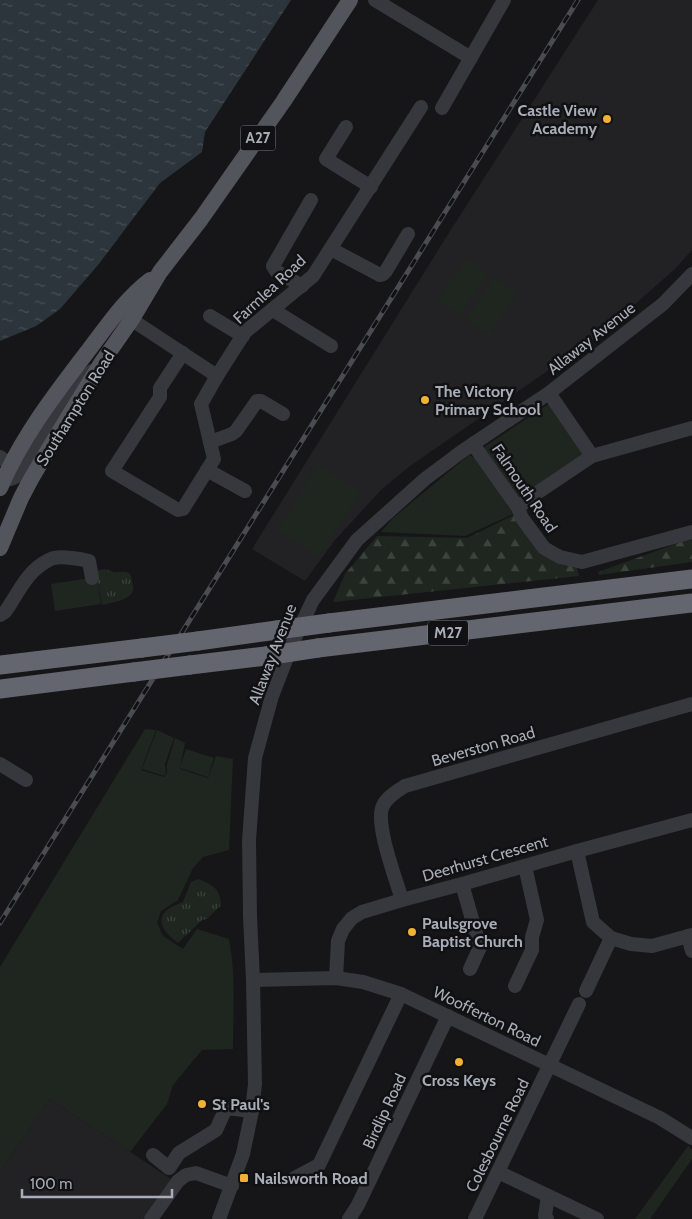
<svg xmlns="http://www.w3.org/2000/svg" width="692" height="1219" viewBox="0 0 692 1219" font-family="Cabin,sans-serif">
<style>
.built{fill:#222225}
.green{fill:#1e261f}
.forest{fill:url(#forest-firs)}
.park{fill:url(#park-tufts)}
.water{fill:url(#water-ripples)}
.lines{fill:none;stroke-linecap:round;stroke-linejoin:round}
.minor{stroke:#37383d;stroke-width:14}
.major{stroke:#53555c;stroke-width:16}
.highway{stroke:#63666e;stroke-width:19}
.rail-casing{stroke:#4a4c52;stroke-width:5}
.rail{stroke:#111113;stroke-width:3;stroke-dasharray:9;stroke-linecap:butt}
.highway-bridge{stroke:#63666e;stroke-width:19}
.poi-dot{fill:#f2b134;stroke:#111113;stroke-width:2}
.labels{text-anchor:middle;stroke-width:5;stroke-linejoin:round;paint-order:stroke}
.shield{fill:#111113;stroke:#7b7e86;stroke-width:1}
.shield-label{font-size:15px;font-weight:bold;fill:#a8adb8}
.poi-label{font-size:16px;font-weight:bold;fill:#a8adb8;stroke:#111113;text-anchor:start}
.street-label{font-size:16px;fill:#a8adb8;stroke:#111113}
</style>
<defs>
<pattern id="forest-firs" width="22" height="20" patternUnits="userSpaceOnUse" patternTransform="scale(1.25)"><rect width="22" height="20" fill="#1e261f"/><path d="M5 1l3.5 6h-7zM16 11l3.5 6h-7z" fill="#3c433d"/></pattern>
<pattern id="park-tufts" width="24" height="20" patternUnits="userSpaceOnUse" patternTransform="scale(1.25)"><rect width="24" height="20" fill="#1e261f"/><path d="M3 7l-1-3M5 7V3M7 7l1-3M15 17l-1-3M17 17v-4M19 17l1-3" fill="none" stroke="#3c433d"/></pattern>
<pattern id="water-ripples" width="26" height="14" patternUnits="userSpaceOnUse" patternTransform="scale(1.25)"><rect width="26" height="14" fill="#2c353c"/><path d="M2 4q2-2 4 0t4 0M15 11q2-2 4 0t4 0" fill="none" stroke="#485056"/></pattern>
</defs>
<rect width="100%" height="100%" fill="#161618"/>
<g class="built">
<path d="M 598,0 L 692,0 L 692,250 L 675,269 L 601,334 L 410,466 L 382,489 L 335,540 L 305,581 L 252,549 L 445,239 Z"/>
<path d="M 50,1099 L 171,1179 L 143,1219 L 0,1219 L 0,1172 Z"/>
</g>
<g class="green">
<path d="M 466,258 L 489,273 L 460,316 L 437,301 Z"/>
<path d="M 494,277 L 518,293 L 489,335 L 466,319 Z"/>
<path d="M 550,403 L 583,453 L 582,458 L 518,501 L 481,449 Z"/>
<path d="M 469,455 L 477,459 L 513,514 L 465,536 L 381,532 L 393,518 Z"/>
<path d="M 318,465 L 360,492 L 319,557 L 277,531 Z"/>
<path d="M 97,577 L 101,604 L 55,611 L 51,584 Z"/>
<path d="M 145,729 L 156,730 L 141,770 L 164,777 L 167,772 L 167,765 L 175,738 L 185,743 L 180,767 L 186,749 L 214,758 L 208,777 L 180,768 L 180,769 L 208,778 L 216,756 L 233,759 L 229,850 L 203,857 L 193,868 L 178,900 L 161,911 L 157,923 L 163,936 L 183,949 L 197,929 L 229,939 C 236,974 233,1013 233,1049 L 202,1050 L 173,1085 L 167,1104 L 130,1152 L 50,1099 L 0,1172 L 0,967 Z"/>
<path d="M 157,730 L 174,738 L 165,764 L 166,772 L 164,776 L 142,769 Z"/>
<path d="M 688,1146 L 692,1150 L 692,1159 L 650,1219 L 635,1219 Z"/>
</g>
<g class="forest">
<path d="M 514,515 L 538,547 L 576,564 L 579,576 L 333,602 L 345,574 L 377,536 L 467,538 Z"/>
<path d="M 692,540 L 692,562 L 599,575 L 598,572 L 684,541 Z"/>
</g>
<g class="park">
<path d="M 105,569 C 108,570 110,571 113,572 C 118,573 125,570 129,573 C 132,576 132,582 133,585 C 136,600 113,602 102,605 L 96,571 Z"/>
<path d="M 198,879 C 213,885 220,888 221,905 L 207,919 L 202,920 L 178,943 C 169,936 154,923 166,911 C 170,907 178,904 183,902 L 191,882 Z"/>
</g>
<path class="water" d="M 0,0 L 291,0 L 205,132 L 202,152 L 160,183 L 98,265 L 60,309 L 36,326 L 0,341 Z"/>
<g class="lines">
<g class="minor">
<path d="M 375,0 L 471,58"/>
<path d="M 442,108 L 504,0"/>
<path d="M 346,127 L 326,159 L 371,187"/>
<path d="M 331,249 L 380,275 L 383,274 L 386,271 L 408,234"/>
<path d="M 302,286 L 276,271 L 273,266 L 311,200"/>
<path d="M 273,310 L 331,346"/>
<path d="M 123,314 L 217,376"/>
<path d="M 210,316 L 243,336"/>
<path d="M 183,353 L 160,388 L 160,397 L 112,471 L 178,510 L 183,509 L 214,459 L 201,404 L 217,376 L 245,332 L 313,276 L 421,107"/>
<path d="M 549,393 L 592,456"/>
<path d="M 210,442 L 232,434 L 236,431 L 257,401 L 261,401 L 283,414"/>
<path d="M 473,444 L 518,508 L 522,518 L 544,548 L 560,557 L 582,562 L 692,532"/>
<path d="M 0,457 L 18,471"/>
<path d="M 207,470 L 245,491"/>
<path d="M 0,477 C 6,480 12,480 18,475 L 68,398 L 76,387 L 92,371"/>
<path d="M 518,508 L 528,499 L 592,456 L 692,428"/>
<path d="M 0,615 L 5,612 C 18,594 26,572 47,561 C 49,560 52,558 54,558 C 62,556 81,559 89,561 L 92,578"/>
<path d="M 0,764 L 26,780"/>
<path d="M 577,851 L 593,922 L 611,938 L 631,944 L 652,946 L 692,935"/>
<path d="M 462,884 L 480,947 L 470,969"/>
<path d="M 402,900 C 396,879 376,827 382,808 C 385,798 397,791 405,786 L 692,704"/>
<path d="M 688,936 L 692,951"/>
<path d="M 336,978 L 338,941 L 343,929 L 352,918 L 362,912 L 402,900 L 462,884 L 577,851 L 692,820"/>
<path d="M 253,980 L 336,978 L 363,982 L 401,994 L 660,1118 L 692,1138"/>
<path d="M 515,986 L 532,950 L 532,937 L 537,920 L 525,866"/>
<path d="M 586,991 L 611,938"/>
<path d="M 153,1155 L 169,1168 L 179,1153 L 216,1130 L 226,1108 L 252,1111"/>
<path d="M 498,1172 L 597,1219"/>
<path d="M 293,1179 L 319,1165 L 401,994"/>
<path d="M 151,1219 L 178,1181 L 186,1175 L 196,1173 L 232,1186"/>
<path d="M 219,1219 L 243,1154 L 252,1111 L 255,1084 L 253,980 L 250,916 L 249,840 L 255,758 L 272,696 L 293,642 L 313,600 L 357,540 L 425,479 L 461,452 L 549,393 L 663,304 L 692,274"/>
<path d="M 349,1219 L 358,1205 L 448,1016"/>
<path d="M 475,1219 L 579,1004"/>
<path d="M 547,1219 L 545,1216 L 548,1196"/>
</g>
<g class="major">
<path d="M 0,488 C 21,438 55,394 88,351 C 107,326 125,299 150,280"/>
<path d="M 0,548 L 21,498 L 31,479 L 53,442 L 102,362 L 132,319 L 160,272 L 201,219 L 283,102 L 350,0"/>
</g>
<g class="highway">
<path d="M 329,623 L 692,579"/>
<path d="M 198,641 L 277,630"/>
<path d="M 318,648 L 692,603"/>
<path d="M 0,665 L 142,648"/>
<path d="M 190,665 L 266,656"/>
<path d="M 0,689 L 134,672"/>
</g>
<defs>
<path id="rail" d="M 0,923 L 578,0"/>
</defs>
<use href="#rail" class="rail-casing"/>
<use href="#rail" class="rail"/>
<g class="highway-bridge">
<path d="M 277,630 L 329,623"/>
<path d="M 142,648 L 198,641"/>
<path d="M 266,656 L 318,648"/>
<path d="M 134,672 L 190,665"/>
</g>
</g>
<g class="poi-dot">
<circle cx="607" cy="119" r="5"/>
<circle cx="425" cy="400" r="5"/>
<circle cx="412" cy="932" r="5"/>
<circle cx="459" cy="1062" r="5"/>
<circle cx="202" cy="1104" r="5"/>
<rect x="239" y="1173" width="10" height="10" rx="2.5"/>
</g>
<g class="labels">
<g class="shield">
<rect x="240.5" y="125.5" width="35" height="25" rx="4"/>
<rect x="428" y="620.5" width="40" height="25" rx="4"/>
</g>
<g class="shield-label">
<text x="258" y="143">A27</text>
<text x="448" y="638">M27</text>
</g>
<g class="poi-label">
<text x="597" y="116" text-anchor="end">Castle View<tspan x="597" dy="18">Academy</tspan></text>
<text x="435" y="397">The Victory<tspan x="435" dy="18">Primary School</tspan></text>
<text x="422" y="929">Paulsgrove<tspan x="422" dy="18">Baptist Church</tspan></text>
<text x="459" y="1086" text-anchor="middle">Cross Keys</text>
<text x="212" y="1110">St Paul's</text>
<text x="254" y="1184">Nailsworth Road</text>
</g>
<g class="street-label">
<text transform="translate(269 289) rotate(-43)" y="6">Farmlea Road</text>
<text transform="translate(591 338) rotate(-38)" y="6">Allaway Avenue</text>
<text transform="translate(75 408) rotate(-58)" y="6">Southampton Road</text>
<text transform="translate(525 488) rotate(56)" y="6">Falmouth Road</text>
<text transform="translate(272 654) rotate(-69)" y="6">Allaway Avenue</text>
<text transform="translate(483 746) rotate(-16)" y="6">Beverston Road</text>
<text transform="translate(485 858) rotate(-16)" y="6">Deerhurst Crescent</text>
<text transform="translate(487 1016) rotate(26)" y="6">Woofferton Road</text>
<text transform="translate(384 1111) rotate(-65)" y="6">Birdlip Road</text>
<text transform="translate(497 1135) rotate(-64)" y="6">Colesbourne Road</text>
</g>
</g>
<path d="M22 1189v8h150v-8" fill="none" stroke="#a8adb8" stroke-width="2.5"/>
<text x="30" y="1189" font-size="15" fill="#a8adb8" stroke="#111113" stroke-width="4" paint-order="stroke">100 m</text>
</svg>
